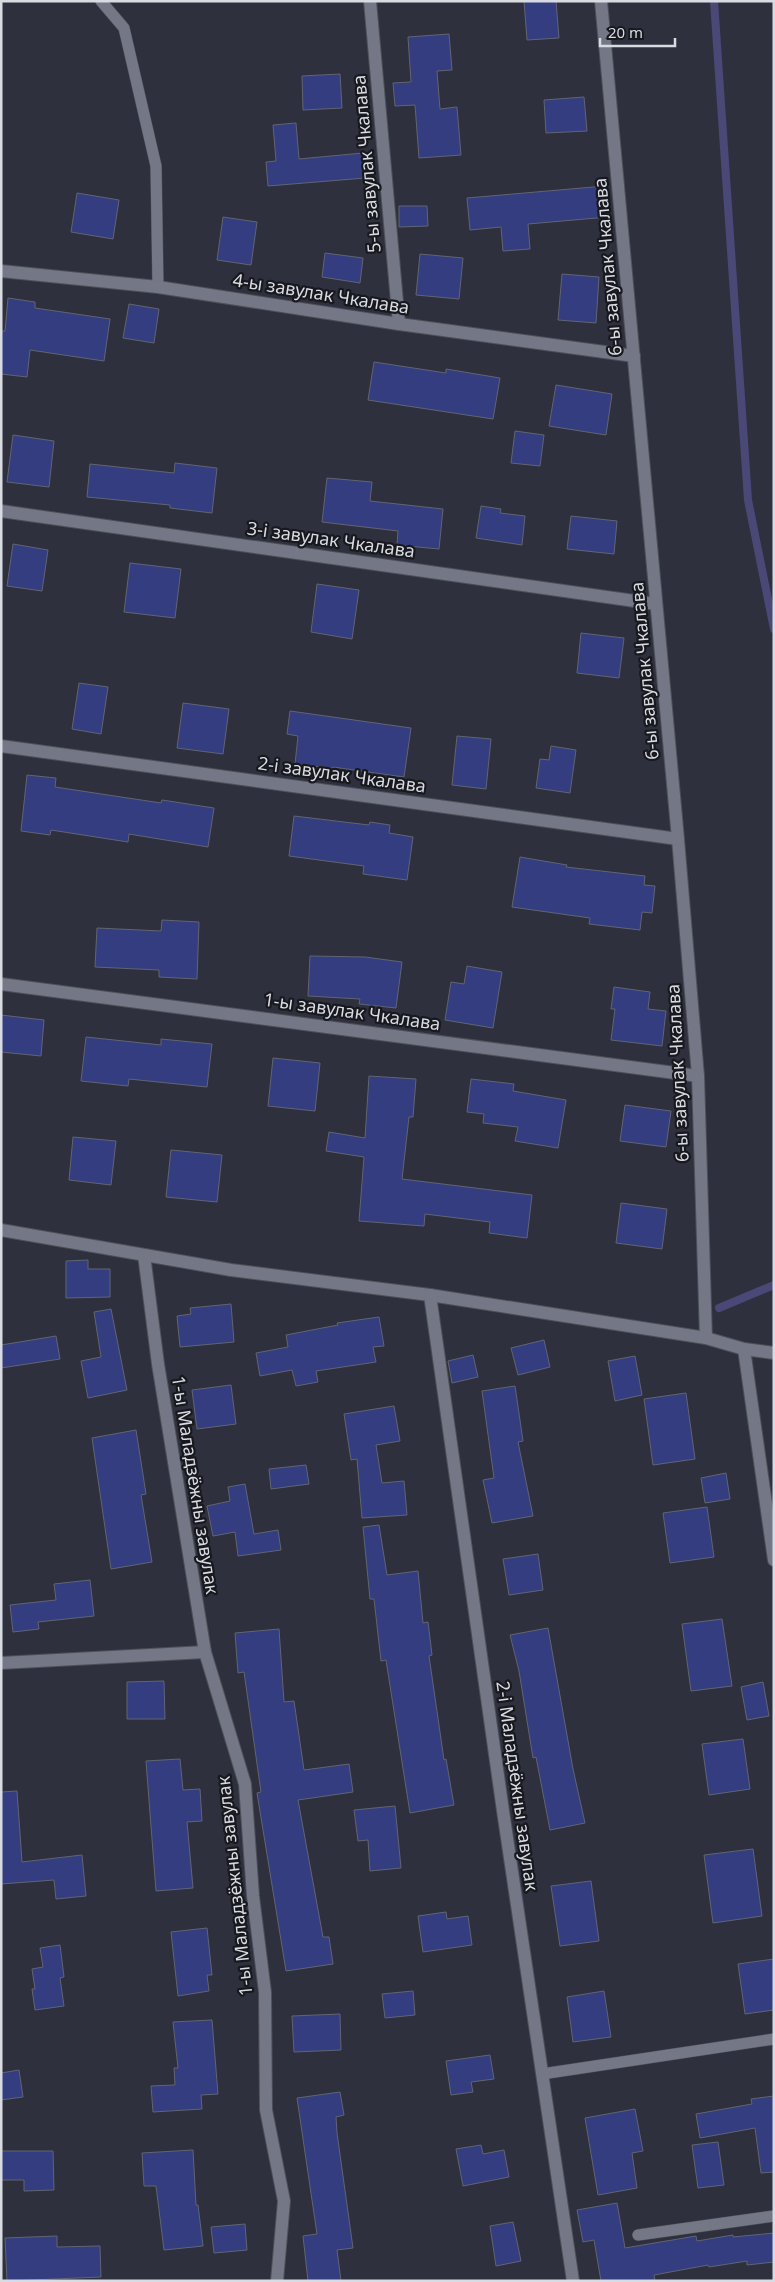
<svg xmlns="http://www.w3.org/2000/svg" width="775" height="2282" viewBox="0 0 775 2282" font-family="'Noto Sans',sans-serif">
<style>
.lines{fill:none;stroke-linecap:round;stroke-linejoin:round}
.stream{stroke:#4a4877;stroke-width:8}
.building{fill:#343d7f;stroke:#616472}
.lane-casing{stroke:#4d4f59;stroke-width:12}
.street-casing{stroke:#4d4f59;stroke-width:14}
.lane{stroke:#737786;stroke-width:11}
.street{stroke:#737786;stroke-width:12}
.labels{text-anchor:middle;stroke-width:4.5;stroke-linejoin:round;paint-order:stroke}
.street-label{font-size:18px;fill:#d9dbe3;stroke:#18191f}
</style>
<rect width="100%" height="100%" fill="#2e313d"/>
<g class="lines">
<g class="stream">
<path d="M 714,1 L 748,500 L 774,629"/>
<path d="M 719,1308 L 774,1285"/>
</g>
</g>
<g class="building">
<path d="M 524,1 L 556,1 L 559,38 L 527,40 Z"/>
<path d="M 449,34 L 452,70 L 437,71 L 440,109 L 457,107 L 461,155 L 419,158 L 415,105 L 395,106 L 393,83 L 411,82 L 408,37 Z"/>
<path d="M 340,74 L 342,108 L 303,110 L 302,76 Z"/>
<path d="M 584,97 L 587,131 L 546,133 L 544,100 Z"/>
<path d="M 296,123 L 299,159 L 363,153 L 365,178 L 268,186 L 266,162 L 276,161 L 273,125 Z"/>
<path d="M 605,186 L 608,217 L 528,224 L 530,249 L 503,251 L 501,227 L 470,230 L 467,198 Z"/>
<path d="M 77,193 L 119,200 L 113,239 L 71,232 Z"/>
<path d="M 399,206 L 427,206 L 428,226 L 399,227 Z"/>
<path d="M 223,217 L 257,222 L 251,265 L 217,260 Z"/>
<path d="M 325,253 L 363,258 L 360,283 L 322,277 Z"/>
<path d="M 420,254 L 463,258 L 459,299 L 416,295 Z"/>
<path d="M 562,274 L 599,277 L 596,323 L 558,320 Z"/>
<path d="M 8,298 L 35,302 L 35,308 L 110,319 L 104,361 L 30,350 L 27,377 L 1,374 L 1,331 L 5,331 Z"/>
<path d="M 129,304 L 159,309 L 154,343 L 123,338 Z"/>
<path d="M 374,362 L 446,373 L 446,369 L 500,378 L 493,419 L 368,400 Z"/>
<path d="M 556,385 L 612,394 L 606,435 L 549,426 Z"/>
<path d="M 515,431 L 544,435 L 540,466 L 511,463 Z"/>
<path d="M 13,435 L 54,441 L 49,487 L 7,482 Z"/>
<path d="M 175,463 L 217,468 L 212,513 L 170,508 L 170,505 L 87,497 L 90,464 L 174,473 Z"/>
<path d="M 327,478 L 372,482 L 370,501 L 443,509 L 439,549 L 397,545 L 398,531 L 322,522 Z"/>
<path d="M 481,506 L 501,509 L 500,513 L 525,516 L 522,545 L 476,538 Z"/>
<path d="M 571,516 L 617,521 L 614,554 L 567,549 Z"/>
<path d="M 13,544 L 48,550 L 42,591 L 7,586 Z"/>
<path d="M 130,563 L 181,569 L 175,618 L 124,612 Z"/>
<path d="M 317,584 L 359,590 L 352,639 L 311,632 Z"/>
<path d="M 581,633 L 624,638 L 619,678 L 577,673 Z"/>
<path d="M 79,683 L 108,687 L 101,734 L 72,729 Z"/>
<path d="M 183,703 L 229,709 L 223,754 L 177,748 Z"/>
<path d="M 290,711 L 411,728 L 404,777 L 333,767 L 333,768 L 295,764 L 298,736 L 287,734 Z"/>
<path d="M 457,736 L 491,739 L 486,789 L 452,785 Z"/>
<path d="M 551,746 L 576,750 L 570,793 L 536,788 L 540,759 L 549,760 Z"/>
<path d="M 27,775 L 56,778 L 55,787 L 161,803 L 162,800 L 214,808 L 208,847 L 129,834 L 128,842 L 51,830 L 50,835 L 21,831 Z"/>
<path d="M 294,816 L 369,825 L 370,822 L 390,825 L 389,833 L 413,837 L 407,880 L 363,874 L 364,866 L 289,856 Z"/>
<path d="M 520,857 L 567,865 L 566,867 L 645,876 L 644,885 L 655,886 L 652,913 L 642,912 L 640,930 L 589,924 L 590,918 L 512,907 Z"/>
<path d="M 162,920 L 199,922 L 197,979 L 159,977 L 159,970 L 95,967 L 97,928 L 161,931 Z"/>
<path d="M 310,956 L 365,957 L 402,962 L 396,1008 L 359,1004 L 360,999 L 308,996 Z"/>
<path d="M 467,966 L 502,972 L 493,1028 L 445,1020 L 451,982 L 464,984 Z"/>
<path d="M 614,987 L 650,992 L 648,1009 L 666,1011 L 662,1046 L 611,1040 L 615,1009 L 611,1009 Z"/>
<path d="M 1,1015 L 44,1020 L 41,1056 L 1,1052 Z"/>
<path d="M 86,1037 L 161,1045 L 161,1039 L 212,1044 L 207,1087 L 129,1079 L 128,1086 L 81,1081 Z"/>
<path d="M 273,1058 L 320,1063 L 315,1111 L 268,1106 Z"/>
<path d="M 369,1076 L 416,1079 L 413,1117 L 409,1117 L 402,1179 L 532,1195 L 527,1238 L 489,1233 L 490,1222 L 425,1214 L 424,1226 L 359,1221 L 364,1157 L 326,1151 L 329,1132 L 365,1138 Z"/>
<path d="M 471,1079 L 514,1084 L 513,1091 L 566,1100 L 558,1148 L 515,1141 L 518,1127 L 483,1123 L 484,1114 L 467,1112 Z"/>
<path d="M 625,1105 L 671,1111 L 666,1147 L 620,1141 Z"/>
<path d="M 73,1137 L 116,1141 L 111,1185 L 69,1180 Z"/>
<path d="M 171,1150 L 222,1155 L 217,1202 L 166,1197 Z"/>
<path d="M 621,1203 L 667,1209 L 662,1249 L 616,1243 Z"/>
<path d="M 88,1260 L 88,1269 L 110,1269 L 110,1297 L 66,1298 L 66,1261 Z"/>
<path d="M 231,1304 L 234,1342 L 180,1347 L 177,1316 L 191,1314 L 190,1308 Z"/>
<path d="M 111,1309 L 127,1390 L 88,1398 L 81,1361 L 101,1357 L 94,1312 Z"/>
<path d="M 379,1317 L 384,1346 L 373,1347 L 376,1362 L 316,1371 L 318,1382 L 296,1386 L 292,1370 L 260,1376 L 256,1353 L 288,1347 L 286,1335 L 338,1325 L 337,1323 Z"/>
<path d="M 56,1336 L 60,1359 L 1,1368 L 1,1345 Z"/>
<path d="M 544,1340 L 550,1367 L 518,1375 L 511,1348 Z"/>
<path d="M 473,1355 L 478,1377 L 452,1383 L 448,1361 Z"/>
<path d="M 635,1356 L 642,1395 L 615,1401 L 608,1361 Z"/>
<path d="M 231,1385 L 236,1424 L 197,1429 L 192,1390 Z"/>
<path d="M 515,1386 L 523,1441 L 518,1442 L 533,1516 L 492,1523 L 483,1480 L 494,1478 L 482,1391 Z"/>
<path d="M 686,1393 L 695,1459 L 653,1465 L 644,1399 Z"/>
<path d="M 394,1406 L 400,1441 L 376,1445 L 382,1483 L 404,1481 L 407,1515 L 362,1518 L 357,1459 L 351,1460 L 344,1414 Z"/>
<path d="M 136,1430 L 146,1494 L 141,1495 L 152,1562 L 111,1569 L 92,1438 Z"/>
<path d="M 306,1465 L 309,1484 L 271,1489 L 269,1469 Z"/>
<path d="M 726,1473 L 730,1499 L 705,1503 L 701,1478 Z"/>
<path d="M 245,1484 L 254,1534 L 278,1530 L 281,1550 L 238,1556 L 235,1532 L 213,1536 L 207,1506 L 230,1501 L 228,1487 Z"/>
<path d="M 707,1507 L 714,1557 L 670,1563 L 663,1513 Z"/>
<path d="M 379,1525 L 387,1575 L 418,1571 L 423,1623 L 428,1622 L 432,1655 L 429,1656 L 444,1760 L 446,1759 L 454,1805 L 410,1813 L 386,1660 L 381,1661 L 374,1599 L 370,1599 L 363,1527 Z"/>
<path d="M 538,1554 L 543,1590 L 509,1595 L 503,1559 Z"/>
<path d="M 90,1580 L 94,1616 L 38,1622 L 39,1629 L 13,1632 L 10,1605 L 56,1600 L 54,1584 Z"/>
<path d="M 722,1619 L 732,1686 L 691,1691 L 682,1624 Z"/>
<path d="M 548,1628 L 573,1769 L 585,1823 L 550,1830 L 536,1757 L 533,1758 L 519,1671 L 510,1635 Z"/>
<path d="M 279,1629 L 284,1702 L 294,1701 L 304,1770 L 349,1764 L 353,1792 L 298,1800 L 323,1937 L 329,1937 L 333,1964 L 286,1971 L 257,1793 L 261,1792 L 244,1672 L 238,1673 L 235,1633 Z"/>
<path d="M 164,1681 L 165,1719 L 127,1719 L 127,1682 Z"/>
<path d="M 763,1682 L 769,1716 L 747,1720 L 741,1687 Z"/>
<path d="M 743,1739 L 750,1789 L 709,1795 L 702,1744 Z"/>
<path d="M 180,1759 L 183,1790 L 200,1789 L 202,1821 L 187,1822 L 193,1888 L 156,1891 L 146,1761 Z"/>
<path d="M 17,1791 L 22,1862 L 82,1855 L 86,1896 L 56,1899 L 54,1880 L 1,1884 L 1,1792 Z"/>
<path d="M 395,1806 L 401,1868 L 370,1871 L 368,1840 L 358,1841 L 354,1810 Z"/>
<path d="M 753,1849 L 762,1916 L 713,1923 L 704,1855 Z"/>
<path d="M 591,1881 L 599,1941 L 560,1946 L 551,1886 Z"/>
<path d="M 446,1912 L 447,1919 L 468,1916 L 472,1945 L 423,1952 L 418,1916 Z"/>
<path d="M 207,1928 L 212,1975 L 207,1975 L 209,1991 L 178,1996 L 171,1932 Z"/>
<path d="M 60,1945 L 64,1977 L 60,1978 L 64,2006 L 35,2010 L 32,1989 L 35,1989 L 32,1969 L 43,1967 L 40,1948 Z"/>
<path d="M 774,1959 L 774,2010 L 745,2014 L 738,1964 Z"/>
<path d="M 413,1991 L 415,2015 L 385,2018 L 382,1994 Z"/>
<path d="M 604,1991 L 611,2037 L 573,2042 L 567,1997 Z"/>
<path d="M 340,2014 L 341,2050 L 294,2052 L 292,2016 Z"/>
<path d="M 212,2020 L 218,2094 L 201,2095 L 202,2109 L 153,2112 L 151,2086 L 175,2085 L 174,2068 L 178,2068 L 173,2022 Z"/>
<path d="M 490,2055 L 494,2079 L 471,2082 L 473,2092 L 451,2095 L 446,2061 Z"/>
<path d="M 19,2070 L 23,2097 L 1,2100 L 1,2073 Z"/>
<path d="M 340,2092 L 344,2115 L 336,2117 L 337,2133 L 353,2248 L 337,2250 L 341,2281 L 308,2281 L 303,2236 L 317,2234 L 297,2098 Z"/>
<path d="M 774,2096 L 774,2172 L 761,2173 L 755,2128 L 700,2138 L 696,2114 L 752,2104 L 751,2099 Z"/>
<path d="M 635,2109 L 643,2151 L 632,2153 L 637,2188 L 598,2195 L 585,2118 Z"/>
<path d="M 718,2142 L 724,2185 L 698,2188 L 692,2145 Z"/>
<path d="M 481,2145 L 483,2154 L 504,2150 L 509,2177 L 463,2186 L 456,2149 Z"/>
<path d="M 193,2150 L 196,2205 L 198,2205 L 203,2246 L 164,2250 L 156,2186 L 144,2186 L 142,2153 Z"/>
<path d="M 1,2151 L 53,2151 L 54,2190 L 24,2191 L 24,2180 L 1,2180 Z"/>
<path d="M 617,2203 L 625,2248 L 696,2236 L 697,2241 L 733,2235 L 733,2237 L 774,2233 L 774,2262 L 747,2265 L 747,2261 L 709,2267 L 708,2265 L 654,2275 L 655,2281 L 601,2281 L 594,2240 L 583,2242 L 577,2210 Z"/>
<path d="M 513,2222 L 521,2261 L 496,2266 L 490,2226 Z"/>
<path d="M 245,2224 L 247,2250 L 214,2253 L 211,2227 Z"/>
<path d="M 57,2236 L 57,2247 L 100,2246 L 101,2277 L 7,2281 L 5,2238 Z"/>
</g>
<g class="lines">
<defs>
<g id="lane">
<path d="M 101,1 L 124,28 L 156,166 L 158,287"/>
<path d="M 542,2074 L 774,2039"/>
<path d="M 638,2235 L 774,2216"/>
</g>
<g id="street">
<path d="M 370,1 L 399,324"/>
<path d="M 601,1 L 678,839 L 698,1076 L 706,1338"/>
<path d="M 1,271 L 158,287 L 399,324 L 634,356"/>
<path d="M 1,511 L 656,604"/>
<path d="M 1,746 L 678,839"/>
<path d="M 1,984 L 698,1076"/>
<path d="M 1,1230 L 231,1270 L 430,1295 L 706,1338 L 744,1349 L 774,1353"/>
<path d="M 144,1255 L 158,1364 L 205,1652 L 245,1784 L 253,1896 L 265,1992 L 266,2110 L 284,2201 L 277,2281"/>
<path d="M 430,1295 L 503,1811 L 573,2281"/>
<path d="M 744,1349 L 774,1560"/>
<path d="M 1,1663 L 205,1652"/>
</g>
</defs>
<use href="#lane" class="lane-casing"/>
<use href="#street" class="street-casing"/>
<use href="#lane" class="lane"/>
<use href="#street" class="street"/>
</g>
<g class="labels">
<g class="street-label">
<text transform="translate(367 164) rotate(-95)" y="6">5-ы завулак Чкалава</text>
<text transform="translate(608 267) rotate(-95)" y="6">6-ы завулак Чкалава</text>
<text transform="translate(321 294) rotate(9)" y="6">4-ы завулак Чкалава</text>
<text transform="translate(331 540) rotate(8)" y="6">3-і завулак Чкалава</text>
<text transform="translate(645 671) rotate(-95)" y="6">6-ы завулак Чкалава</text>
<text transform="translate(342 775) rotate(8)" y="6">2-і завулак Чкалава</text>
<text transform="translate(352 1012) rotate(8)" y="6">1-ы завулак Чкалава</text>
<text transform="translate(678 1073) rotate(-93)" y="6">6-ы завулак Чкалава</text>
<text transform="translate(195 1485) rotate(81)" y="6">1-ы Маладзёжны завулак</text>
<text transform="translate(517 1786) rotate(82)" y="6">2-і Маладзёжны завулак</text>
<text transform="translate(235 1886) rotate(-96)" y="6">1-ы Маладзёжны завулак</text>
</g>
</g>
<rect width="775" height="2282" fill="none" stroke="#d9dbe3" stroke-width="5"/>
<path d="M600 38v8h75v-8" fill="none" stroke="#d9dbe3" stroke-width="2.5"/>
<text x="608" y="38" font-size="15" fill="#d9dbe3" stroke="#18191f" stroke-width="4" paint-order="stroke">20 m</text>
</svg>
